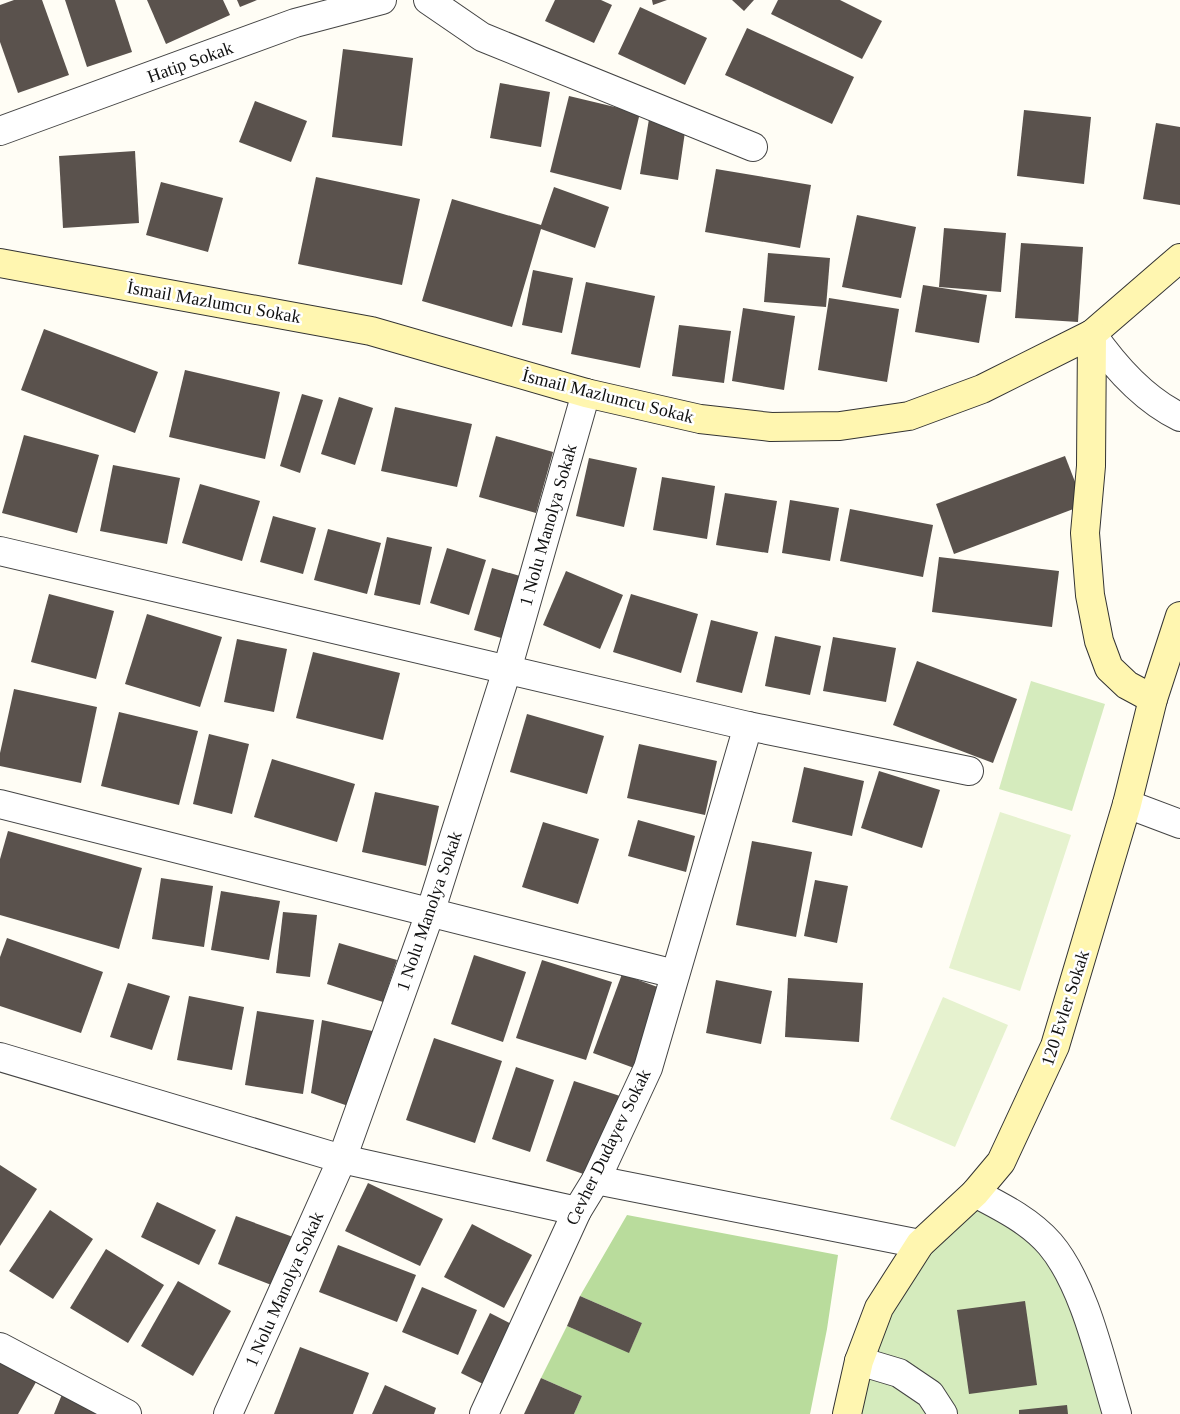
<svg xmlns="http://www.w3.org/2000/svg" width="1180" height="1414" viewBox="0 0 1180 1414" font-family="Georgia,serif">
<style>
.green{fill:#d5ebbd}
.forest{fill:#b9dc9c}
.pitch{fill:#e6f2cf}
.building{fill:#5a524d}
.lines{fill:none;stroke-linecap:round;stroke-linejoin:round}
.street-casing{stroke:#444;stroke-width:30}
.secondary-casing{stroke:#333;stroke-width:30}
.street{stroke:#fff;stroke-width:28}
.secondary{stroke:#fff6b0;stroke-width:28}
.labels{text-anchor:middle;stroke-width:5;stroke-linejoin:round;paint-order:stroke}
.street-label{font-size:18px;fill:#111;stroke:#fff}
</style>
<rect width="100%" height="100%" fill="#fffdf5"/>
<g class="green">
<path d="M 1031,681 L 1105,704 L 1072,811 L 999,789 Z"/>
<path d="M 980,1205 L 1044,1252 L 1070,1300 L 1107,1414 L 853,1414 L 874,1343 L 908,1276 L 948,1230 Z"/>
</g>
<path class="forest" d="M 627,1215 L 838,1255 L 827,1329 L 810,1414 L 574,1414 L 582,1396 L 541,1378 L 567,1326 L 629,1352 L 642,1323 L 580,1296 Z"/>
<g class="pitch">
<path d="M 1000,812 L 1071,835 L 1020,991 L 949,968 Z"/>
<path d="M 943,997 L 1008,1025 L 955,1147 L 890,1119 Z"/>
</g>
<g class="building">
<path d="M 14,0 L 42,0 L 69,75 L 18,93 L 0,42 L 0,5 Z"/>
<path d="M 65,0 L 115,0 L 132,52 L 87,67 Z"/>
<path d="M 147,0 L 223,0 L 230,15 L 166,44 Z"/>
<path d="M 237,0 L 257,0 L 240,7 Z"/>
<path d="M 555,0 L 601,0 L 612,5 L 594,43 L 545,21 Z"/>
<path d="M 652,0 L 667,0 L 653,5 Z"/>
<path d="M 732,0 L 754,0 L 744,11 Z"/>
<path d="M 778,0 L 840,0 L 882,21 L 862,59 L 771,14 Z"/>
<path d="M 640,7 L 707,38 L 685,85 L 618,54 Z"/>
<path d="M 747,28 L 854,77 L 832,124 L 725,75 Z"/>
<path d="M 343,49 L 413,58 L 402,146 L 332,137 Z"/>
<path d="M 500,83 L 550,92 L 541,147 L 490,138 Z"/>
<path d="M 569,96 L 640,113 L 621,190 L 550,172 Z"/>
<path d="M 255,101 L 307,121 L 291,162 L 239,142 Z"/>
<path d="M 1024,110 L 1091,117 L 1084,184 L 1017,176 Z"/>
<path d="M 649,119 L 686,125 L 678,180 L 640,174 Z"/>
<path d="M 1156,123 L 1180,127 L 1180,205 L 1143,199 Z"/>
<path d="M 135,151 L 139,223 L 63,228 L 59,156 Z"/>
<path d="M 716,169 L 811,185 L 800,248 L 705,232 Z"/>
<path d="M 316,177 L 420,199 L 402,285 L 298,264 Z"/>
<path d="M 161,182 L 223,198 L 208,252 L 146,235 Z"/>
<path d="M 554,187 L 609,207 L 595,248 L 541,229 L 512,327 L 422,301 L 452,199 L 541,225 Z"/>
<path d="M 857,215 L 916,227 L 901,298 L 842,287 Z"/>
<path d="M 944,228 L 1006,233 L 1001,292 L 939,287 Z"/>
<path d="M 1021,243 L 1083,247 L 1078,322 L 1015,318 Z"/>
<path d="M 768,253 L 830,258 L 826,307 L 764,302 Z"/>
<path d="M 533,270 L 573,278 L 562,333 L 522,325 Z"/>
<path d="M 586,282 L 655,296 L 640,368 L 571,354 Z"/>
<path d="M 923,285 L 987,295 L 979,343 L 915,332 Z"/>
<path d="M 829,298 L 899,309 L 887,382 L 818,370 Z"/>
<path d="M 743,308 L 795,316 L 784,390 L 732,381 Z"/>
<path d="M 679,325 L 731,331 L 724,383 L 672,376 Z"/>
<path d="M 44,329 L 158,372 L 135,433 L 21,390 Z"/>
<path d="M 185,370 L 280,392 L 265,459 L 169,437 Z"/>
<path d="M 302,394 L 323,400 L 300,473 L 280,466 Z"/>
<path d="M 339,397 L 373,408 L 355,465 L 321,454 Z"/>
<path d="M 395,407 L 472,424 L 457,487 L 381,471 Z"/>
<path d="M 24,435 L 99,455 L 77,533 L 2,513 Z"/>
<path d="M 496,436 L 553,452 L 536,513 L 479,497 Z"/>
<path d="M 1065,456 L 1084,505 L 954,554 L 936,504 Z"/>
<path d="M 589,458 L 637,468 L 624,527 L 576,516 Z"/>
<path d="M 113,465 L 180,478 L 167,544 L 100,531 Z"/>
<path d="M 662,477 L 715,486 L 707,539 L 653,530 Z"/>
<path d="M 200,484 L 260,501 L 242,561 L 182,543 Z"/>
<path d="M 725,493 L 777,501 L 768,553 L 716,545 Z"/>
<path d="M 790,500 L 839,508 L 830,561 L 782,553 Z"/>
<path d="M 850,509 L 933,525 L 923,577 L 840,561 Z"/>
<path d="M 273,516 L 316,528 L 303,574 L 260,562 Z"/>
<path d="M 328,529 L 381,543 L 367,594 L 314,580 Z"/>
<path d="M 387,537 L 432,547 L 420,605 L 374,595 Z"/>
<path d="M 447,548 L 486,560 L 469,615 L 430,603 Z"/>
<path d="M 939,557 L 1059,571 L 1052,627 L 932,612 Z"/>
<path d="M 492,568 L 527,578 L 508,640 L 474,630 Z"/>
<path d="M 566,571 L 623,595 L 600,649 L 543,625 Z"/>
<path d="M 49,594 L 114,611 L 96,679 L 31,662 Z"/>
<path d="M 631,594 L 698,614 L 681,673 L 613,652 Z"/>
<path d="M 147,614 L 222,637 L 200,707 L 125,684 Z"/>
<path d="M 711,620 L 758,632 L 742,693 L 696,682 Z"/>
<path d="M 775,636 L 821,646 L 810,695 L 765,686 Z"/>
<path d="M 833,637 L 896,648 L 886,702 L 823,691 Z"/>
<path d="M 237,639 L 287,649 L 274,712 L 224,702 Z"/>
<path d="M 313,652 L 400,673 L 383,740 L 296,718 Z"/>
<path d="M 917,661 L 1017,699 L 993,763 L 893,725 Z"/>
<path d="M 14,689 L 97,707 L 81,783 L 0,766 L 0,753 Z"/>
<path d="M 119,712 L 198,731 L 179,805 L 101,786 Z"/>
<path d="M 527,714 L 604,736 L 587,794 L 510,772 Z"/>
<path d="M 209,734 L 249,744 L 232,814 L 193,804 Z"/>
<path d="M 639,744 L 717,761 L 705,815 L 627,798 Z"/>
<path d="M 272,759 L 355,784 L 337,842 L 254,817 Z"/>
<path d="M 804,767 L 864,781 L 852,836 L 792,822 Z"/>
<path d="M 879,771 L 940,790 L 922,848 L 861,828 Z"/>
<path d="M 375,792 L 439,806 L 426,866 L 362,852 Z"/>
<path d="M 638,820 L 695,836 L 686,872 L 628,856 Z"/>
<path d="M 543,822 L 599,839 L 578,904 L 522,887 Z"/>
<path d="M 8,831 L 142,868 L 119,949 L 0,915 L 0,859 Z"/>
<path d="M 752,841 L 812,852 L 796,937 L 736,925 Z"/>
<path d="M 161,878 L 213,886 L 204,947 L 152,939 Z"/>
<path d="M 815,880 L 848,886 L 837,943 L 804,936 Z"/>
<path d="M 221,891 L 280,901 L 269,960 L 211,950 Z"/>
<path d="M 283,912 L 317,915 L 310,977 L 276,973 Z"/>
<path d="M 7,938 L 103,972 L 81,1033 L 0,1006 L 0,957 Z"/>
<path d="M 339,943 L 397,960 L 383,1002 L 327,984 Z"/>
<path d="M 474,955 L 526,972 L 503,1042 L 451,1024 Z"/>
<path d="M 542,960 L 612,982 L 586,1060 L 516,1038 Z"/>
<path d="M 622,974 L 663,989 L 634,1068 L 593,1053 Z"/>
<path d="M 788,978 L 863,983 L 859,1042 L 785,1037 Z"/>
<path d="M 716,980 L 772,991 L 761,1044 L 706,1033 Z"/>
<path d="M 128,983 L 170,996 L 152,1050 L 110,1037 Z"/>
<path d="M 189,996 L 244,1007 L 232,1070 L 177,1060 Z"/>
<path d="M 257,1011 L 314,1020 L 303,1094 L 245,1085 Z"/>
<path d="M 322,1020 L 377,1032 L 351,1107 L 311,1093 Z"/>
<path d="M 434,1038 L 502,1061 L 475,1143 L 406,1120 Z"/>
<path d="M 516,1067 L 554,1080 L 530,1152 L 492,1139 Z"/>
<path d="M 574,1081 L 620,1096 L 592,1177 L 546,1161 Z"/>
<path d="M 0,1165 L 37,1189 L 0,1246 Z"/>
<path d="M 368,1183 L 443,1219 L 420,1266 L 345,1231 Z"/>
<path d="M 157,1202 L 216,1230 L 199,1265 L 141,1237 Z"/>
<path d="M 50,1210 L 93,1239 L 53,1299 L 9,1271 Z"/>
<path d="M 236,1216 L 293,1237 L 274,1286 L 218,1264 Z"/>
<path d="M 472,1224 L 532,1255 L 504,1308 L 444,1277 Z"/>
<path d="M 338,1245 L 416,1275 L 397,1322 L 319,1292 Z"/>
<path d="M 106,1249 L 164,1285 L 128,1343 L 70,1308 Z"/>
<path d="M 178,1281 L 231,1311 L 193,1376 L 141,1346 Z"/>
<path d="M 422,1287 L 477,1310 L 458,1355 L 402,1332 Z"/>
<path d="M 580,1296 L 642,1323 L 629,1353 L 567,1326 Z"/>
<path d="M 1025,1301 L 1037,1385 L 969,1394 L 957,1310 Z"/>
<path d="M 490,1313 L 517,1327 L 487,1386 L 461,1373 Z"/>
<path d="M 300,1347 L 369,1373 L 353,1414 L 274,1414 Z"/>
<path d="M 0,1352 L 40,1375 L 18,1414 L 0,1414 Z"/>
<path d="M 541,1378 L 582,1396 L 574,1414 L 524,1414 Z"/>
<path d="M 385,1385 L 436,1408 L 434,1414 L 372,1414 Z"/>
<path d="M 63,1392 L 98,1414 L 54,1414 Z"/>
<path d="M 1067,1405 L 1068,1414 L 1019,1414 L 1019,1410 Z"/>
</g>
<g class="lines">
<defs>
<g id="street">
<path d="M 428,0 L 482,37 L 753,147"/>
<path d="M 0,131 L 295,23 L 382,0"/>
<path d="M 1092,334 C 1115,367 1143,399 1180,417"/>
<path d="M 0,551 L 748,726 L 969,771"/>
<path d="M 0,804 L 675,974"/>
<path d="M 1127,804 L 1180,824"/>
<path d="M 0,1057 L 342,1159 L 577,1211"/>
<path d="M 596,1180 L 920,1244"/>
<path d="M 975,1193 C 1002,1207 1030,1221 1050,1244 C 1085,1285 1101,1362 1117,1414"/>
<path d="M 0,1347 L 127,1414"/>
<path d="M 859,1361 L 899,1373 L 930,1394 L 943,1414"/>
<path d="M 228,1414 L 342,1159 L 430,913 L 507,670 L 586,393"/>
<path d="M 484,1414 L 577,1211 L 596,1180 L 648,1068 L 748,726"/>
</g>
<g id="secondary">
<path d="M 0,263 L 371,331 L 586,393 L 700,419 L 771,427 L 840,426 L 909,416 L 982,389 L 1092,334 L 1180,258"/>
<path d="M 1092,334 L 1091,466 L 1085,533 L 1090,595 L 1099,641 L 1109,668 L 1127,685 L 1153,699"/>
<path d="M 847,1414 L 859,1361 L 879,1308 L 920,1244 L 975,1193 L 1001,1162 L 1055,1046 L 1127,804 L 1153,699 L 1180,616"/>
</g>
</defs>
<use href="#street" class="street-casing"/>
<use href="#secondary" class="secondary-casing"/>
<use href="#street" class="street"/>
<use href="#secondary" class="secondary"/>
</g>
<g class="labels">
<g class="street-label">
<text transform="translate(190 62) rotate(-20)" y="6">Hatip Sokak</text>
<text transform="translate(214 302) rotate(10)" y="6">İsmail Mazlumcu Sokak</text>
<text transform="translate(608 396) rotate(14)" y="6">İsmail Mazlumcu Sokak</text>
<text transform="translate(548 525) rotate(-74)" y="6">1 Nolu Manolya Sokak</text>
<text transform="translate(429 911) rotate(-71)" y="6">1 Nolu Manolya Sokak</text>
<text transform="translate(1065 1008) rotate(-72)" y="6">120 Evler Sokak</text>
<text transform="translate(608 1147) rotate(-64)" y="6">Cevher Dudayev Sokak</text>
<text transform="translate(284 1289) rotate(-66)" y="6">1 Nolu Manolya Sokak</text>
</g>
</g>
</svg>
